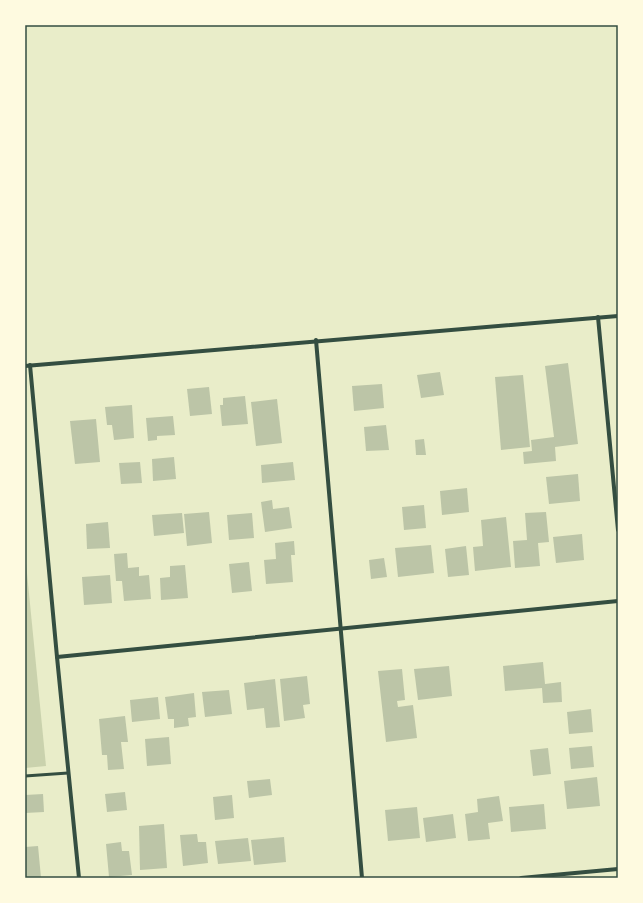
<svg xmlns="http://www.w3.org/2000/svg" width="643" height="903" viewBox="0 0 643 903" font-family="'Exo 2',sans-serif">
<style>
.green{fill:#cad2ad}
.building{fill:#bcc5a7}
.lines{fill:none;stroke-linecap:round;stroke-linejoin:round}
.service{stroke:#344e41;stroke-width:3}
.minor{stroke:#344e41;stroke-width:4}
.neatline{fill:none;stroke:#344e41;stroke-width:1.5}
</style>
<rect width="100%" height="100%" fill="#e9edc9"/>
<path class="green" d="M 25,553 L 46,766 L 25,768 Z"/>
<g class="building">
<path d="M 568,363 L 578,444 L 555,447 L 556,461 L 524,464 L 523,452 L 532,451 L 531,440 L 554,437 L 545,366 Z"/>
<path d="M 440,372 L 444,395 L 421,398 L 417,375 Z"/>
<path d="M 523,375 L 530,447 L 501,450 L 495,377 Z"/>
<path d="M 382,384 L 384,408 L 354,411 L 352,386 Z"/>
<path d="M 209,387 L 212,414 L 190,416 L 187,389 Z"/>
<path d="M 245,396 L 248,424 L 222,426 L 220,405 L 223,405 L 223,398 Z"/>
<path d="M 277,399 L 282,443 L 256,446 L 251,402 Z"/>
<path d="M 132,405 L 134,438 L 114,440 L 112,425 L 107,425 L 105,407 Z"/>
<path d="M 173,416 L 175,435 L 157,436 L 157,440 L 148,441 L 146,418 Z"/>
<path d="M 96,419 L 100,462 L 75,464 L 70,421 Z"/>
<path d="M 386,425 L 389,450 L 366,451 L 364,427 Z"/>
<path d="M 424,439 L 426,455 L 416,455 L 415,440 Z"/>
<path d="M 174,457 L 176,479 L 153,481 L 152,459 Z"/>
<path d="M 140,462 L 142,483 L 121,484 L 119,463 Z"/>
<path d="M 293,462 L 295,480 L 262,483 L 261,465 Z"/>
<path d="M 578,474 L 580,501 L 549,504 L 546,477 Z"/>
<path d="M 467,488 L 469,512 L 442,515 L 440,491 Z"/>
<path d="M 272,500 L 273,509 L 289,507 L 292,528 L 265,532 L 261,502 Z"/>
<path d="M 424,505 L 426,528 L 404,530 L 402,507 Z"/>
<path d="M 209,512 L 212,543 L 187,546 L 184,514 Z"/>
<path d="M 546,512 L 549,542 L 538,543 L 540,566 L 515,568 L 513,541 L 527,540 L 525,513 Z"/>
<path d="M 182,513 L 184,533 L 154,536 L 152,515 Z"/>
<path d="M 252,513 L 254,538 L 229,540 L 227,515 Z"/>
<path d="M 506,517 L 511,567 L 475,571 L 473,547 L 483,546 L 481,520 Z"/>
<path d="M 108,522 L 110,548 L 87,549 L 86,524 Z"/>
<path d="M 582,534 L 584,560 L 556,563 L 553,537 Z"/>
<path d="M 294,541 L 295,555 L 291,555 L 293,582 L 266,584 L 264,560 L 276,559 L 275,543 Z"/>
<path d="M 431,545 L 434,573 L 398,577 L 395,548 Z"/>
<path d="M 466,546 L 469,575 L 448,577 L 445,549 Z"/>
<path d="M 127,553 L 128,568 L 139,567 L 139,576 L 149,575 L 151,599 L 124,601 L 122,581 L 116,581 L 114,554 Z"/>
<path d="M 384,558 L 387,577 L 371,579 L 369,560 Z"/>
<path d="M 249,562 L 252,591 L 232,593 L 229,564 Z"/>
<path d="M 185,565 L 188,598 L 161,600 L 160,578 L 170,577 L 170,566 Z"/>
<path d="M 110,575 L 112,603 L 84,605 L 82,577 Z"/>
<path d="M 543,662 L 545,684 L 561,682 L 562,702 L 543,703 L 542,688 L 505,691 L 503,666 Z"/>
<path d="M 449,666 L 452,696 L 418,700 L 414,669 Z"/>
<path d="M 402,669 L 405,700 L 397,701 L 398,707 L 413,705 L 417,738 L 386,742 L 378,671 Z"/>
<path d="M 307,676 L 310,704 L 303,705 L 305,718 L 284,721 L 280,679 Z"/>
<path d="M 275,679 L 280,727 L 266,728 L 264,708 L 247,710 L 244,683 Z"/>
<path d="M 229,690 L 232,714 L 205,717 L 202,692 Z"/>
<path d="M 194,693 L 196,717 L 188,718 L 189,726 L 174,728 L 174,719 L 168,719 L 165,697 Z"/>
<path d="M 158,697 L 160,719 L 132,722 L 130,700 Z"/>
<path d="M 591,709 L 593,732 L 569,734 L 567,712 Z"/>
<path d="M 125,716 L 128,742 L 121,742 L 124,769 L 108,770 L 107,755 L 102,755 L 99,719 Z"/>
<path d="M 169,737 L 171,764 L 147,766 L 145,739 Z"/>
<path d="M 592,746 L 594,767 L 571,769 L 569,748 Z"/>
<path d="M 548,748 L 551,774 L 533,776 L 530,750 Z"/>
<path d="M 597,777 L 600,806 L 567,809 L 564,781 Z"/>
<path d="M 270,779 L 272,795 L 249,798 L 247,781 Z"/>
<path d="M 125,792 L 127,810 L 107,812 L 105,794 Z"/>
<path d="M 43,794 L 44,812 L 25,813 L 25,795 Z"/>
<path d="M 232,795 L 234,818 L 215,820 L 213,797 Z"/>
<path d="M 499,796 L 503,821 L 488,823 L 490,839 L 468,841 L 465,814 L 478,812 L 477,799 Z"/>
<path d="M 544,804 L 546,829 L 511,832 L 509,807 Z"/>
<path d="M 417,807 L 420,838 L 388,841 L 385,810 Z"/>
<path d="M 453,814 L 456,838 L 426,842 L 423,818 Z"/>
<path d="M 164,824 L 167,868 L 140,870 L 139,826 Z"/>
<path d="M 197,834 L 198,842 L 206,842 L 208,863 L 183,866 L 180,835 Z"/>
<path d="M 284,837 L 286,862 L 254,865 L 251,840 Z"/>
<path d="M 248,838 L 251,861 L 218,864 L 215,841 Z"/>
<path d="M 121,842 L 122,851 L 129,851 L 132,875 L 109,877 L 106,844 Z"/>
<path d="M 38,846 L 41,878 L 25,878 L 25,847 Z"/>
</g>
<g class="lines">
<path class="service" d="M 25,776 L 68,773"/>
<g class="minor">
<path d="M 598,317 L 618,530"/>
<path d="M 316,340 L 362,878"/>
<path d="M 30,365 L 57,657 L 79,878"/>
<path d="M 25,366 L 618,316"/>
<path d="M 57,657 L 618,601"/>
<path d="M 521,878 L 618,869"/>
</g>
</g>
<rect width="643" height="903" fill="none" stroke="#fefae0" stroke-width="52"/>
<rect x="26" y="26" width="591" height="851" class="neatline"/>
</svg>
